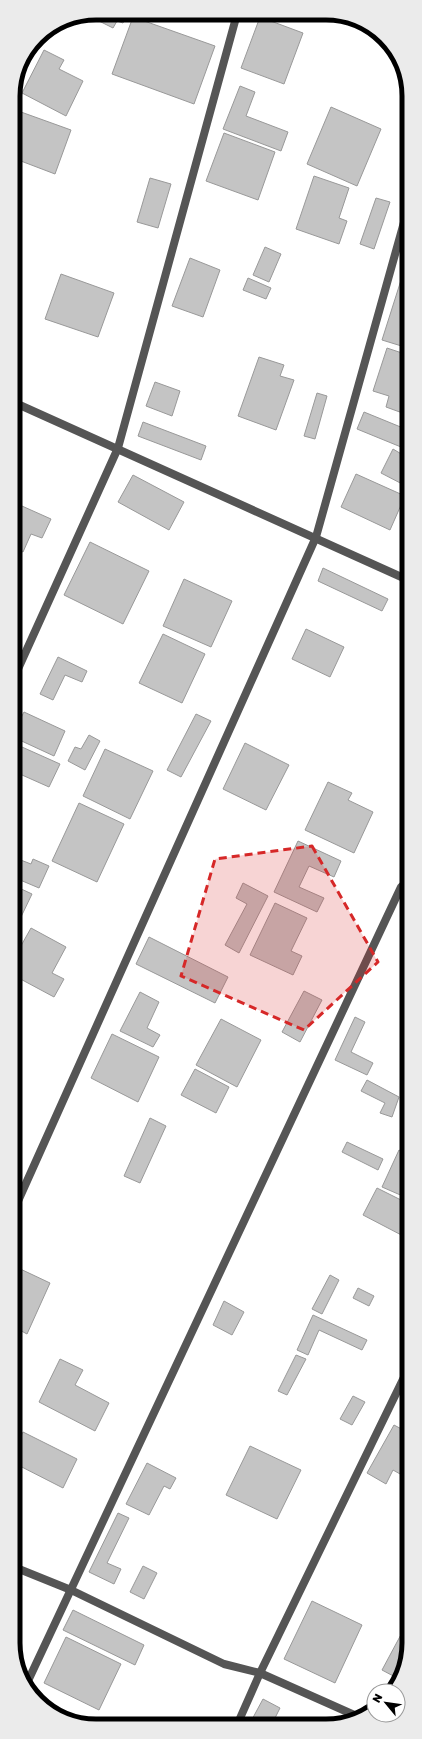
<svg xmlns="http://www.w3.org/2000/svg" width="422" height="1739" viewBox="0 0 422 1739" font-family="'Golos Text',sans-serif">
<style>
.building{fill:#c4c4c4;stroke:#999}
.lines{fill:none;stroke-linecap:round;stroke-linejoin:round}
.lane{stroke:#555;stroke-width:8}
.street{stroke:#555;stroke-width:8}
.marked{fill:#d62828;fill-opacity:0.2;stroke:#d62828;stroke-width:3;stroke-dasharray:8 5;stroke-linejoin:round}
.rim{fill:none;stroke:#000;stroke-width:5}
</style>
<rect width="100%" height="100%" fill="#fff"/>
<g class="building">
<path d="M 96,13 L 128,13 L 123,23 L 117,21 L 113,28 L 87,15 Z"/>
<path d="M 133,17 L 215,46 L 194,104 L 112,74 Z"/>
<path d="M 260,17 L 303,33 L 284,84 L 241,68 Z"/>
<path d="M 44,50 L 64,60 L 59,69 L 83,81 L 66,116 L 22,93 Z"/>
<path d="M 240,86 L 255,92 L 246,116 L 288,132 L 281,151 L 223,129 Z"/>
<path d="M 331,107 L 381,129 L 357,186 L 307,164 Z"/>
<path d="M 21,112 L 71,130 L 55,174 L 13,158 L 13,131 Z"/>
<path d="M 224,133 L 275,152 L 258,200 L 206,181 Z"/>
<path d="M 314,176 L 349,188 L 339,218 L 347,221 L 339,244 L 296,229 Z"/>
<path d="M 150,178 L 171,184 L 158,228 L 137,222 Z"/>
<path d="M 376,198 L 390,202 L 374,249 L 360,244 Z"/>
<path d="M 265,247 L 281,254 L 269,282 L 253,275 Z"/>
<path d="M 190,258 L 220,270 L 203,317 L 172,306 Z"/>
<path d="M 61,274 L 114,293 L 98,337 L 45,319 Z"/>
<path d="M 402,277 L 408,279 L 408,348 L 382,340 Z"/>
<path d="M 248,278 L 271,288 L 266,299 L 243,290 Z"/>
<path d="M 387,348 L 408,355 L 408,415 L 386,407 L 389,396 L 373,391 Z"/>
<path d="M 259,357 L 284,365 L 280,376 L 294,380 L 276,430 L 238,416 Z"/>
<path d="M 155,382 L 180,391 L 172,416 L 146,406 Z"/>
<path d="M 317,393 L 327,396 L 315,439 L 304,436 Z"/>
<path d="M 364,412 L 408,430 L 401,447 L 357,429 Z"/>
<path d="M 143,422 L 206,446 L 201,460 L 138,436 Z"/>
<path d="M 393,449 L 408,458 L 408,487 L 381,473 Z"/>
<path d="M 356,474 L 405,496 L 390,530 L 341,507 Z"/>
<path d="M 133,475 L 184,502 L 169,530 L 118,502 Z"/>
<path d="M 13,502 L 51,519 L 42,538 L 31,534 L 23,552 L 13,547 Z"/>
<path d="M 90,542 L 149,571 L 123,624 L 64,595 Z"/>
<path d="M 323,568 L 388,599 L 382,611 L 318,581 Z"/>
<path d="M 184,579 L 232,601 L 211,647 L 163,626 Z"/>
<path d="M 306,629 L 344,647 L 330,677 L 292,659 Z"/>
<path d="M 163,634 L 205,654 L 182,703 L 139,683 Z"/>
<path d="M 58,657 L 87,671 L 82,682 L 65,675 L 53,700 L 40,694 Z"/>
<path d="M 24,712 L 65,731 L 54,756 L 13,737 L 13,733 Z"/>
<path d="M 196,714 L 211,721 L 181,777 L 167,770 Z"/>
<path d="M 89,735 L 100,741 L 85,770 L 68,761 L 75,747 L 81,749 Z"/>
<path d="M 13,743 L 60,764 L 49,787 L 13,771 Z"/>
<path d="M 245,743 L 289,765 L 266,810 L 223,789 Z"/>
<path d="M 105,749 L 153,771 L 130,819 L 83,796 Z"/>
<path d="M 328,782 L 352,793 L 348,800 L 373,812 L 354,853 L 305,830 Z"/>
<path d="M 79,803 L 124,824 L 97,882 L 52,861 Z"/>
<path d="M 298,841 L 341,861 L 334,877 L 309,866 L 299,887 L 324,898 L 317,912 L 274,892 Z"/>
<path d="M 13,857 L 31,864 L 33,859 L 49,866 L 39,888 L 13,877 Z"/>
<path d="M 243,883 L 268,896 L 239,953 L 225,945 L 247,904 L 236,898 Z"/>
<path d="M 17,887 L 32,894 L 20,919 L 13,915 L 13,893 Z"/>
<path d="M 275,903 L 307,918 L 291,951 L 302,956 L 293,975 L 250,955 Z"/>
<path d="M 31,928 L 66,947 L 52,973 L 64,979 L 54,997 L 13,975 L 13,960 Z"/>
<path d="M 149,937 L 228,977 L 215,1003 L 136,964 Z"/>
<path d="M 304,991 L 322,1000 L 300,1042 L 282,1032 Z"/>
<path d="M 140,992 L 159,1002 L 147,1028 L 160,1035 L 153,1047 L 120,1031 Z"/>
<path d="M 355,1017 L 365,1022 L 351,1052 L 373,1063 L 367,1075 L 335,1060 Z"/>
<path d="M 221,1019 L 261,1040 L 237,1087 L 196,1065 Z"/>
<path d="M 112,1034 L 159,1057 L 138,1102 L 91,1078 Z"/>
<path d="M 195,1069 L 229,1087 L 216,1113 L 181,1095 Z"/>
<path d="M 367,1080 L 399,1097 L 392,1117 L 380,1113 L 385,1103 L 361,1091 Z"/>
<path d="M 150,1118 L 166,1126 L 140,1183 L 124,1176 Z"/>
<path d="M 347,1142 L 383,1159 L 378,1170 L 342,1152 Z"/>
<path d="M 399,1150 L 409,1155 L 409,1190 L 405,1197 L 382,1187 Z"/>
<path d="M 377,1188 L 409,1204 L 409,1239 L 363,1215 Z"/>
<path d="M 14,1266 L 50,1283 L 27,1334 L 14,1327 Z"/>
<path d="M 330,1275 L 339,1280 L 322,1314 L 312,1309 Z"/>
<path d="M 358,1288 L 374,1296 L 369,1306 L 353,1298 Z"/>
<path d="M 224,1301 L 244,1312 L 232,1335 L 213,1325 Z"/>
<path d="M 313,1315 L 367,1340 L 362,1350 L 319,1330 L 308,1355 L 297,1350 Z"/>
<path d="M 296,1355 L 306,1359 L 287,1395 L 278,1391 Z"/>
<path d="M 60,1359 L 83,1370 L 75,1385 L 109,1403 L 95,1431 L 39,1402 Z"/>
<path d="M 353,1396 L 365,1402 L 352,1425 L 340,1419 Z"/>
<path d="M 394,1425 L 409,1433 L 409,1479 L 393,1470 L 386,1484 L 367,1473 Z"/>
<path d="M 23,1432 L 77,1459 L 63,1488 L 14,1463 L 14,1450 Z"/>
<path d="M 250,1446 L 301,1470 L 277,1519 L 226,1495 Z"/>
<path d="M 147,1463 L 176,1478 L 170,1489 L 164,1486 L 149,1515 L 126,1504 Z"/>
<path d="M 118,1513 L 129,1518 L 107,1563 L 121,1569 L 114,1584 L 89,1572 Z"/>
<path d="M 143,1566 L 157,1573 L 144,1599 L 130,1592 Z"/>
<path d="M 312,1601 L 362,1625 L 335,1683 L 284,1659 Z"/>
<path d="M 73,1610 L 144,1645 L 135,1665 L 63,1630 Z"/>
<path d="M 404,1629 L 409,1632 L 409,1648 L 397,1678 L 382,1670 Z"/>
<path d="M 66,1637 L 121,1664 L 99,1710 L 44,1683 Z"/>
<path d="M 263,1699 L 280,1708 L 275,1718 L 289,1725 L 249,1725 Z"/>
</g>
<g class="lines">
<g class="lane">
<path d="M 71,1590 L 224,1664 L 260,1673 L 361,1718"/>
<path d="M 237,1725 L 260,1673 L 409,1367"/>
</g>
<g class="street">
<path d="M 13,402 L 408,580"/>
<path d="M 13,680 L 118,448 L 237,14"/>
<path d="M 14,1210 L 316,537 L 408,208"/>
<path d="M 14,1567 L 71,1590"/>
<path d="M 27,1683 L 401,887 L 409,879"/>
</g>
</g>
<path class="marked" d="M 312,846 L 378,962 L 304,1030 L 181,976 L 215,859 Z"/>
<path d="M0 0H422V1739H0ZM96 20H326A76 76 0 0 1 402 96V1643A76 76 0 0 1 326 1719H96A76 76 0 0 1 20 1643V96A76 76 0 0 1 96 20Z" fill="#ebebeb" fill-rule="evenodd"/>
<path class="rim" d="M96 20H326A76 76 0 0 1 402 96V1643A76 76 0 0 1 326 1719H96A76 76 0 0 1 20 1643V96A76 76 0 0 1 96 20Z"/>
<g transform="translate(386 1703) rotate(299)"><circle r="19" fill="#ffffff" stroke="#999999"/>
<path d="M0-3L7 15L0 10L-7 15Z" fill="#000000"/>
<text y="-6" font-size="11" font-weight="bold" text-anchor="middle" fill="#000000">N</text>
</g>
</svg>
